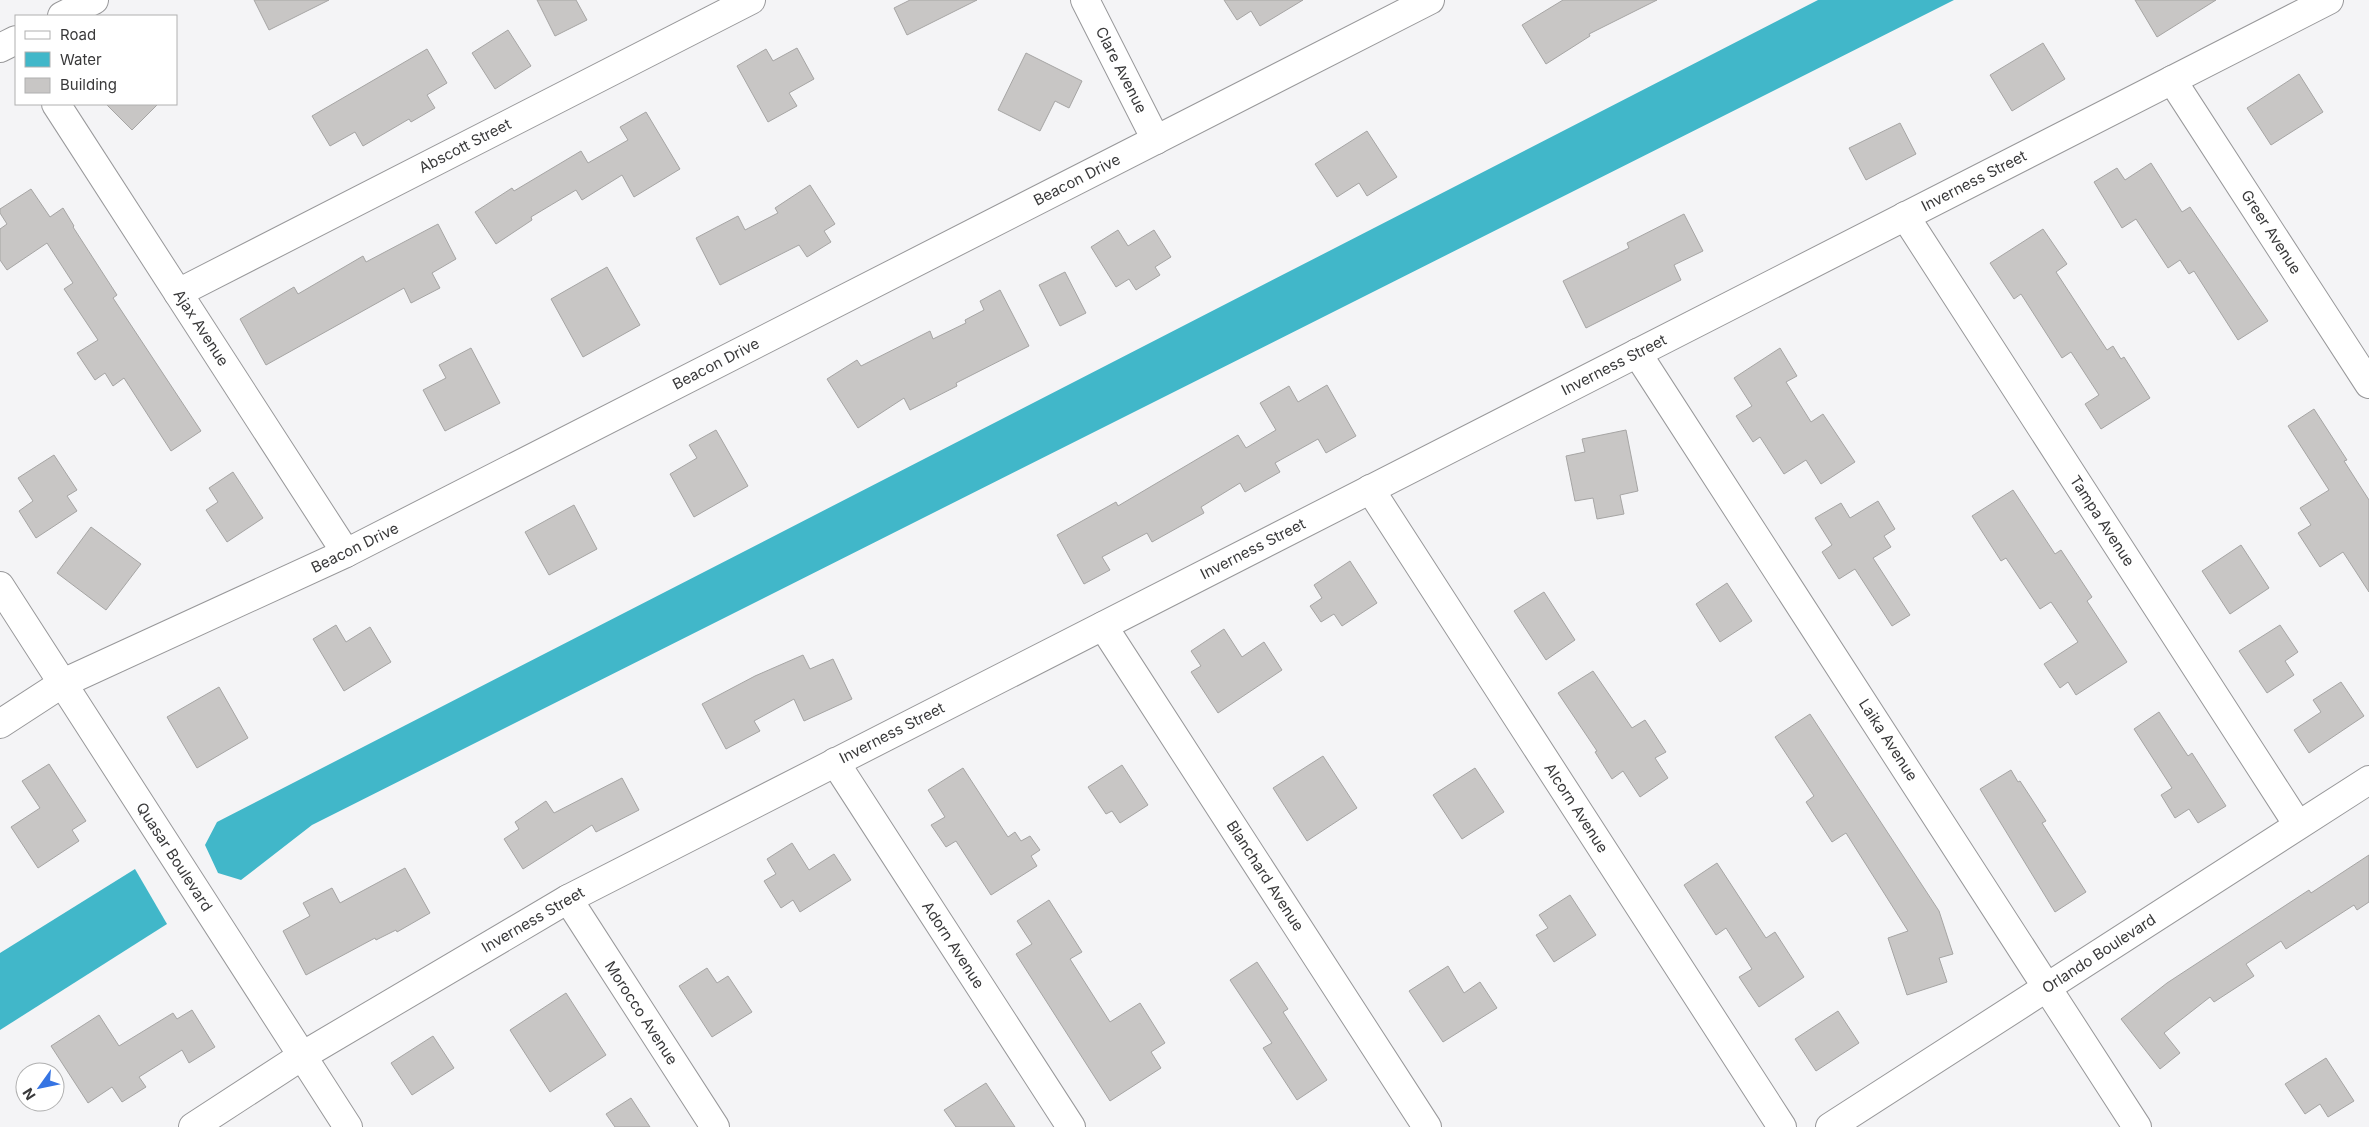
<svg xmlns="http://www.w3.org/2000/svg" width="2369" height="1127" viewBox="0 0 2369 1127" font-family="Inter,sans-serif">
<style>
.water{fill:#41b7c9}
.building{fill:#c8c6c5;stroke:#a6a5a4}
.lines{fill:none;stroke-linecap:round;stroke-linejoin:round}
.minor-casing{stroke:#98989a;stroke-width:30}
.minor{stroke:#fff;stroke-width:28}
.labels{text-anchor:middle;stroke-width:5;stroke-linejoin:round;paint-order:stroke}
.street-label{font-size:15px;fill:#39393a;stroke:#fff}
</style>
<rect width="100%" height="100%" fill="#f4f4f6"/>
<g class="water">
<path d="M 1818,0 L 1954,0 L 312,825 L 241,880 L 218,873 L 205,845 L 217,822 Z"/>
<path d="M 135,869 L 167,924 L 0,1030 L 0,953 Z"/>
</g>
<g class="building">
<path d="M 254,0 L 329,0 L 269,30 Z"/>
<path d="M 537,0 L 576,0 L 587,20 L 555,36 Z"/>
<path d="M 910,0 L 977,0 L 907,35 L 894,8 Z"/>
<path d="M 1224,0 L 1303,0 L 1260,26 L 1251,11 L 1237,20 Z"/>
<path d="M 1563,0 L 1657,0 L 1589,34 L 1590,36 L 1546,64 L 1522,25 Z"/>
<path d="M 2135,0 L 2216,0 L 2157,37 Z"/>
<path d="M 508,30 L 531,66 L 495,89 L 472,53 Z"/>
<path d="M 2043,43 L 2065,79 L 2012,111 L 1990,75 Z"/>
<path d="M 797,48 L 814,79 L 789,93 L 797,106 L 768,122 L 737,66 L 766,49 L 773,61 Z"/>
<path d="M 427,49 L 447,83 L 427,95 L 435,108 L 411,122 L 409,119 L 363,146 L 355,132 L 330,146 L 312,116 Z"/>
<path d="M 1026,53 L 1082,81 L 1069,108 L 1055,101 L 1040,131 L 998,110 Z"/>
<path d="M 2299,74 L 2323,112 L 2271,145 L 2247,108 Z"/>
<path d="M 106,104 L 158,104 L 132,130 Z"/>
<path d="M 646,112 L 680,169 L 634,197 L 622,175 L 582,200 L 576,190 L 531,217 L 532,220 L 496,244 L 475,212 L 512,188 L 514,191 L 581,151 L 588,163 L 628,140 L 620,127 Z"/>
<path d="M 1900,123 L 1916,154 L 1866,180 L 1849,148 Z"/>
<path d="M 1367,131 L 1397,177 L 1367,196 L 1359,183 L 1337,197 L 1315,164 Z"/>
<path d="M 2151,163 L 2182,212 L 2190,207 L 2268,321 L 2238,340 L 2194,271 L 2189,274 L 2180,260 L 2168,268 L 2136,219 L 2122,228 L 2094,182 L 2117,168 L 2125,180 Z"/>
<path d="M 810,185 L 835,224 L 824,231 L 831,242 L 807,257 L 799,245 L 720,285 L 696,238 L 738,216 L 745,230 L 778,213 L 775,208 Z"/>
<path d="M 31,189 L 50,217 L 63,208 L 74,226 L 73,227 L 117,295 L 113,298 L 201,431 L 171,451 L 124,378 L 113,386 L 105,373 L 95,380 L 77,353 L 98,340 L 64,289 L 73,283 L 47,243 L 7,270 L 0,260 L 0,229 L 7,224 L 0,213 L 0,209 Z"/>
<path d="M 1684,214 L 1703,251 L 1674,265 L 1681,280 L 1586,328 L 1563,281 L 1629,248 L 1627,243 Z"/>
<path d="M 438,224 L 456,259 L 432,273 L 440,288 L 411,303 L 404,288 L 266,365 L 240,319 L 294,287 L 298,294 L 363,256 L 366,262 Z"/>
<path d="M 2043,229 L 2067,264 L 2056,272 L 2107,350 L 2113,346 L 2121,359 L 2124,357 L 2150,398 L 2101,429 L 2085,404 L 2099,395 L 2071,352 L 2062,358 L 2021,294 L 2014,299 L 1990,263 Z"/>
<path d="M 1118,230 L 1128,246 L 1154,230 L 1171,257 L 1155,267 L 1160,275 L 1136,290 L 1129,279 L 1116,287 L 1091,247 Z"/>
<path d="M 607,267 L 640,325 L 583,357 L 551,299 Z"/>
<path d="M 1065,272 L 1086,313 L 1060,326 L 1039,285 Z"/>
<path d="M 1000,290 L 1029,346 L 956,383 L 957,386 L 910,410 L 904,398 L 858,428 L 827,379 L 857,360 L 861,366 L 930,331 L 933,339 L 966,323 L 965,320 L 984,310 L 980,301 Z"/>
<path d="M 471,348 L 500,403 L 445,431 L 423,390 L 446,378 L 439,365 Z"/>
<path d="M 1780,348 L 1797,376 L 1786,382 L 1811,422 L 1823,414 L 1855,462 L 1821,484 L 1806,460 L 1784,474 L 1760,437 L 1753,442 L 1736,416 L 1752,406 L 1734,378 Z"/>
<path d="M 1327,385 L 1356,436 L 1326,453 L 1318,439 L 1275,463 L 1280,472 L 1245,492 L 1240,483 L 1201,507 L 1204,513 L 1152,542 L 1147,533 L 1102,557 L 1110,570 L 1084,584 L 1057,535 L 1116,502 L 1118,506 L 1238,435 L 1246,448 L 1276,430 L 1260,403 L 1289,386 L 1298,402 Z"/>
<path d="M 2314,409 L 2347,460 L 2344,461 L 2369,500 L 2369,592 L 2343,552 L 2320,567 L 2298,533 L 2311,525 L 2300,508 L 2329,490 L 2288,426 Z"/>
<path d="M 716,430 L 748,486 L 694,517 L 670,474 L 697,458 L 689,445 Z"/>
<path d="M 1626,430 L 1638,491 L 1620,495 L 1624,514 L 1597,519 L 1593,498 L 1575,501 L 1566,456 L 1585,452 L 1582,439 Z"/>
<path d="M 54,455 L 77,490 L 67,496 L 77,511 L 36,538 L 19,511 L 33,501 L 18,478 Z"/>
<path d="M 233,472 L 263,518 L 227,542 L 206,510 L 218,502 L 209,488 Z"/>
<path d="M 2013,490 L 2055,554 L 2061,550 L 2092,597 L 2087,601 L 2127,662 L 2076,695 L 2068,682 L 2060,688 L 2044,664 L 2078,642 L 2051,602 L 2040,609 L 2006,558 L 2001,561 L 1972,516 Z"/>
<path d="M 1878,501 L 1895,529 L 1884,536 L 1891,547 L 1873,558 L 1910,615 L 1892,626 L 1855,569 L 1839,579 L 1822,552 L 1832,545 L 1815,518 L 1841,503 L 1850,518 Z"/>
<path d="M 574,505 L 597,549 L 549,575 L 525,532 Z"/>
<path d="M 91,527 L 141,564 L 106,610 L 57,573 Z"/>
<path d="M 2241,545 L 2269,588 L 2230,614 L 2202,571 Z"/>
<path d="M 1350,561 L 1377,603 L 1342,626 L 1334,614 L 1321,622 L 1310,606 L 1322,598 L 1314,585 Z"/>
<path d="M 1727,583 L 1752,621 L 1720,642 L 1696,604 Z"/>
<path d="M 1544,592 L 1575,640 L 1546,660 L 1514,611 Z"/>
<path d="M 336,625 L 346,642 L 370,627 L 391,662 L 344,691 L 313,639 Z"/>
<path d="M 2280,625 L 2298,652 L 2285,661 L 2294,675 L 2267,693 L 2239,651 Z"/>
<path d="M 1224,629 L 1242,657 L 1264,642 L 1282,670 L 1218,713 L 1191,672 L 1201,666 L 1191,651 Z"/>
<path d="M 803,655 L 810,669 L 833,659 L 852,699 L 804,721 L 794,699 L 754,721 L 760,731 L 726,749 L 702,704 L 755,676 Z"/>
<path d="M 1593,671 L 1632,728 L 1645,720 L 1666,752 L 1655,758 L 1668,778 L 1640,797 L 1623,771 L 1612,779 L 1595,752 L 1597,751 L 1558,693 Z"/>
<path d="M 2341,682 L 2364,716 L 2309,753 L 2294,730 L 2321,712 L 2313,700 Z"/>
<path d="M 219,687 L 248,738 L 197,768 L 167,717 Z"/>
<path d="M 2159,712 L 2188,756 L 2192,753 L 2226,806 L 2198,823 L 2189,809 L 2175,818 L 2161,795 L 2172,788 L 2134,729 Z"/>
<path d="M 1810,714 L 1939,911 L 1953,954 L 1939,958 L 1947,982 L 1907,995 L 1888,938 L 1908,931 L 1846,833 L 1832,842 L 1806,802 L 1814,796 L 1775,737 Z"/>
<path d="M 1323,756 L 1357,808 L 1307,841 L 1273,788 Z"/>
<path d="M 49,764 L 86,821 L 72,830 L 79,841 L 38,868 L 11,827 L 40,808 L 22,781 Z"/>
<path d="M 1122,765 L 1148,805 L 1120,823 L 1112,811 L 1106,814 L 1088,787 Z"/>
<path d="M 963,768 L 1008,837 L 1015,832 L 1021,841 L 1030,836 L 1040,850 L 1031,856 L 1037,866 L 991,895 L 956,841 L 946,847 L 931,825 L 945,817 L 928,790 Z"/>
<path d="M 1475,768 L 1504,812 L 1462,839 L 1433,795 Z"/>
<path d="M 2011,770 L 2018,782 L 2020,781 L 2046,821 L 2042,823 L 2086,892 L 2055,912 L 1980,789 Z"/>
<path d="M 622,778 L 639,810 L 596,832 L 592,825 L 523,869 L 504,839 L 519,829 L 515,822 L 546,801 L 554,813 Z"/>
<path d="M 792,843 L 809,870 L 834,854 L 851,880 L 800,912 L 793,900 L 781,908 L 764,881 L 776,874 L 767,859 Z"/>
<path d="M 2369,855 L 2369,902 L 2357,910 L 2354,905 L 2286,949 L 2281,941 L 2246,964 L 2254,976 L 2214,1002 L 2210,997 L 2164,1033 L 2180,1053 L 2160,1069 L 2121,1019 L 2167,983 L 2309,890 L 2311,893 Z"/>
<path d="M 1717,863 L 1766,938 L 1775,932 L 1804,977 L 1759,1007 L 1739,977 L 1752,969 L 1726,928 L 1716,935 L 1684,885 Z"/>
<path d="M 405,868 L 430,913 L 397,932 L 396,930 L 376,940 L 375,938 L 306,975 L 283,931 L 310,916 L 303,903 L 332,888 L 340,903 Z"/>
<path d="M 1570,895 L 1596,935 L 1554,962 L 1536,935 L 1548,928 L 1539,915 Z"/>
<path d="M 1049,900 L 1082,952 L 1070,959 L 1110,1022 L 1140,1003 L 1165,1043 L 1151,1052 L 1161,1068 L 1110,1101 L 1016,954 L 1032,944 L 1017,921 Z"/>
<path d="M 1257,962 L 1288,1009 L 1283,1012 L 1327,1080 L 1297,1100 L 1263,1048 L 1272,1043 L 1230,980 Z"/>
<path d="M 1448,966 L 1464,993 L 1480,982 L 1497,1008 L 1443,1042 L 1409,991 Z"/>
<path d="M 707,968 L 717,983 L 728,976 L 752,1012 L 712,1037 L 679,986 Z"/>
<path d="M 566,993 L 606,1055 L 550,1092 L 510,1030 Z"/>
<path d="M 192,1010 L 215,1047 L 189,1063 L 182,1050 L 139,1077 L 146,1087 L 122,1102 L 112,1087 L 88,1103 L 51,1046 L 99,1015 L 119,1046 L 173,1013 L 177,1019 Z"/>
<path d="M 1838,1011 L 1859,1043 L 1816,1071 L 1795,1039 Z"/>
<path d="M 433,1036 L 454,1068 L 412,1095 L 391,1063 Z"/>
<path d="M 2326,1058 L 2354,1101 L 2328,1117 L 2320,1104 L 2305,1114 L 2285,1084 Z"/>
<path d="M 986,1083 L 1015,1127 L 956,1127 L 944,1110 Z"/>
<path d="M 631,1098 L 650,1127 L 615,1127 L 606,1114 Z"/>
</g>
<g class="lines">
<defs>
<g id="minor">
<path d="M 1085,0 L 1156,140"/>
<path d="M 62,16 L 94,0"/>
<path d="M 0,48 L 16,40"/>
<path d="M 2172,80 L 2369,384"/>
<path d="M 56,104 L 346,553"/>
<path d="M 1905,216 L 2298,825"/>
<path d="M 178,293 L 751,0"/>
<path d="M 1637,353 L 2137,1127"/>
<path d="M 1370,489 L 1782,1127"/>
<path d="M 0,586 L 348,1127"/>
<path d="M 1103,626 L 1427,1127"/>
<path d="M 0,724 L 63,683 L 346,553 L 1430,0"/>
<path d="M 835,762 L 1071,1127"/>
<path d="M 568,899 L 715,1127"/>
<path d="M 193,1127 L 302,1056 L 568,899 L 2329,0"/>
<path d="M 1830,1127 L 2369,780"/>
</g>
</defs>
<use href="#minor" class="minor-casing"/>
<use href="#minor" class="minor"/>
</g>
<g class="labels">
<g class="street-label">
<text transform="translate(1121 70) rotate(63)" y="5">Clare Avenue</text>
<text transform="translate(465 146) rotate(-27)" y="5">Abscott Street</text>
<text transform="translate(1077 180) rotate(-27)" y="5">Beacon Drive</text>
<text transform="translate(1974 181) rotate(-27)" y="5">Inverness Street</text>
<text transform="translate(2271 232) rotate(57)" y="5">Greer Avenue</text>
<text transform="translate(201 328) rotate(57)" y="5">Ajax Avenue</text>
<text transform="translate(716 364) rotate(-27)" y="5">Beacon Drive</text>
<text transform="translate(1614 365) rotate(-27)" y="5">Inverness Street</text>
<text transform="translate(2102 521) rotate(57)" y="5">Tampa Avenue</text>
<text transform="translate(355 548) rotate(-26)" y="5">Beacon Drive</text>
<text transform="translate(1253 549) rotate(-27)" y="5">Inverness Street</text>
<text transform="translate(892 733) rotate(-27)" y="5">Inverness Street</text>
<text transform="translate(1888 740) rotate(57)" y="5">Laika Avenue</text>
<text transform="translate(1576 808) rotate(57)" y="5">Alcorn Avenue</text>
<text transform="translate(174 857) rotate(57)" y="5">Quasar Boulevard</text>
<text transform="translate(1265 876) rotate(57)" y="5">Blanchard Avenue</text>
<text transform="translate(533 920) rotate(-30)" y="5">Inverness Street</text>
<text transform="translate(953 945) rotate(57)" y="5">Adorn Avenue</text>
<text transform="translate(2099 954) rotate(-33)" y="5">Orlando Boulevard</text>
<text transform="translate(641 1013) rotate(57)" y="5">Morocco Avenue</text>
</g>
</g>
<rect x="15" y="15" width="162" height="90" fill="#ffffff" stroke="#b0b0b0"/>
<rect x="25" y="31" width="25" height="8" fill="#ffffff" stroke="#b0b0b0"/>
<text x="60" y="40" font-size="15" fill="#39393a">Road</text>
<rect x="25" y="52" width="25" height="15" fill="#41b7c9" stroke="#b0b0b0"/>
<text x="60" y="65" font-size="15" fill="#39393a">Water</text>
<rect x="25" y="78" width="25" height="15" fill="#c8c6c5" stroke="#b0b0b0"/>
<text x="60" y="90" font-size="15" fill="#39393a">Building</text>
<g transform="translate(40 1087) rotate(237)"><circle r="24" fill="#ffffff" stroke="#b0b0b0"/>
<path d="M0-4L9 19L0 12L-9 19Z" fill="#3674e3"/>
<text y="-8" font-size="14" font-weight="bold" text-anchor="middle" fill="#39393a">N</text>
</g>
</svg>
